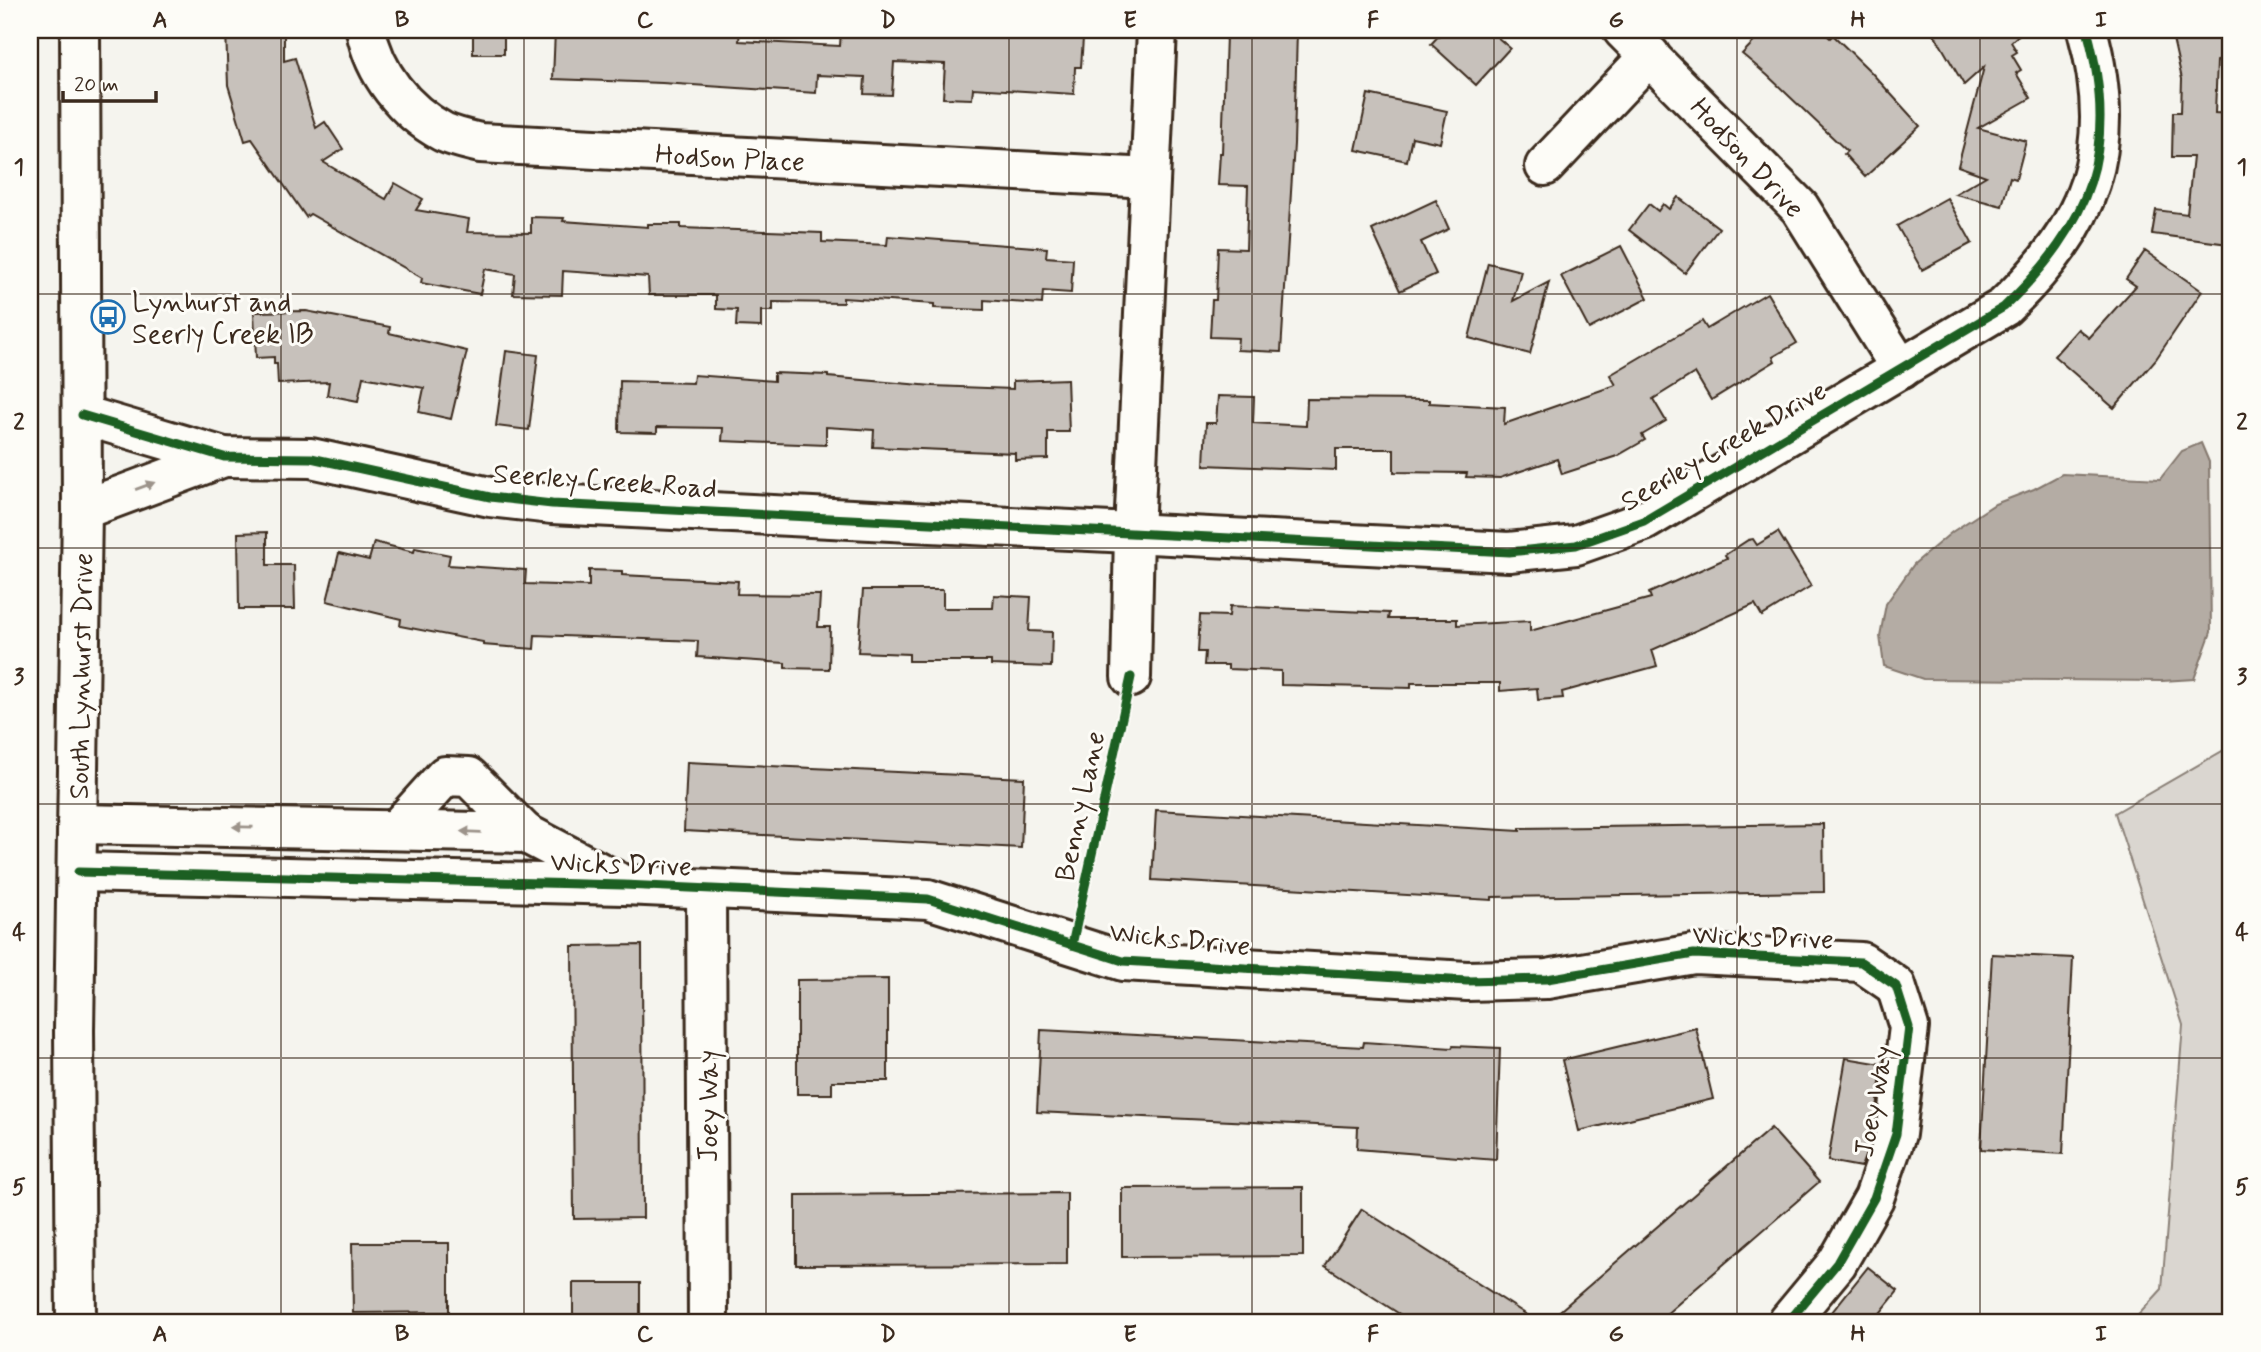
<svg xmlns="http://www.w3.org/2000/svg" width="2261" height="1352" viewBox="0 0 2261 1352" font-family="Mynerve,sans-serif">
<style>
.green{fill:#dad6d0;stroke:#8a8077;stroke-width:2}
.water{fill:#b4aca4;stroke:#84786e;stroke-width:2}
.building{fill:#c7c1bb;stroke:#3b2a1e;stroke-width:2}
.lines{fill:none;stroke-linecap:round;stroke-linejoin:round}
.minor-casing{stroke:#3b2a1e;stroke-width:44}
.major-casing{stroke:#3b2a1e;stroke-width:44}
.minor{stroke:#fdfcf7;stroke-width:38}
.major{stroke:#fdfcf7;stroke-width:38}
.cycleway-casing{stroke:#fdfcf7;stroke-width:13}
.cycleway{stroke:#1b5e20;stroke-width:9}
.oneway{fill:#9c938a}
.grid{fill:none;stroke:#3b2a1e;stroke-width:2;stroke-opacity:0.55}
.labels{text-anchor:middle;stroke-width:6;stroke-linejoin:round;paint-order:stroke}
.street-label{font-size:28px;fill:#3b2a1e;stroke:#fdfcf7}
.poi-label{font-size:28px;fill:#3b2a1e;stroke:#fdfcf7;text-anchor:start}
.neatline{fill:none;stroke:#3b2a1e;stroke-width:2.5}
.grid-label{font-size:23px;text-anchor:middle;font-weight:bold;fill:#3b2a1e}
</style>
<rect width="100%" height="100%" fill="#f5f4ee"/>
<filter id="ink" filterUnits="userSpaceOnUse"><feTurbulence type="fractalNoise" baseFrequency=".0143" numOctaves="2"/><feDisplacementMap in="SourceGraphic" scale="14" xChannelSelector="R" yChannelSelector="G"/><feConvolveMatrix kernelMatrix="1 2 1 2 8 2 1 2 1" color-interpolation-filters="sRGB"/></filter>
<g filter="url(#ink)">
<path class="green" d="M 2231,746 L 2231,1322 L 2132,1322 L 2162,1289 L 2183,1025 L 2115,813 Z"/>
<path class="water" d="M 2201,443 L 2209,462 L 2211,632 L 2194,679 L 2162,681 L 1923,679 L 1884,666 L 1880,636 L 1886,604 L 1914,564 L 1952,532 L 1995,504 L 2034,489 L 2062,474 L 2160,479 L 2182,451 Z"/>
<g class="building">
<path d="M 226,30 L 284,30 L 284,61 L 295,58 L 316,128 L 325,122 L 343,149 L 323,162 L 386,199 L 395,183 L 423,199 L 416,210 L 469,219 L 467,232 L 531,233 L 531,217 L 564,218 L 563,221 L 648,227 L 648,224 L 681,224 L 681,228 L 822,233 L 822,242 L 887,245 L 888,236 L 1047,248 L 1046,257 L 1073,259 L 1071,293 L 1043,291 L 1042,304 L 984,300 L 984,310 L 934,308 L 934,304 L 843,298 L 843,303 L 773,302 L 773,311 L 761,311 L 761,327 L 736,326 L 737,310 L 716,309 L 716,295 L 649,295 L 648,277 L 563,271 L 562,295 L 513,294 L 515,274 L 485,269 L 480,294 L 421,283 L 422,278 L 310,214 L 306,217 L 252,139 L 245,141 L 228,85 Z"/>
<rect x="473" y="30" width="31" height="24"/>
<path d="M 555,30 L 683,35 L 683,30 L 740,30 L 739,41 L 840,46 L 841,30 L 975,30 L 975,32 L 1083,38 L 1081,67 L 1075,67 L 1074,94 L 973,88 L 972,99 L 943,98 L 945,64 L 894,62 L 892,95 L 864,94 L 865,77 L 817,75 L 816,93 L 662,83 L 553,79 Z"/>
<path d="M 1249,30 L 1297,30 L 1294,144 L 1281,352 L 1237,350 L 1238,338 L 1210,337 L 1212,300 L 1216,300 L 1218,248 L 1246,249 L 1248,186 L 1218,185 L 1220,153 L 1222,153 L 1226,35 L 1249,36 Z"/>
<path d="M 1444,30 L 1489,30 L 1510,48 L 1476,85 L 1431,44 Z"/>
<path d="M 1765,30 L 1821,30 L 1830,38 L 1833,35 L 1870,71 L 1920,126 L 1865,177 L 1844,154 L 1847,151 L 1767,75 L 1742,54 Z"/>
<path d="M 1932,30 L 2024,30 L 2011,42 L 2017,52 L 2012,55 L 2021,70 L 2016,73 L 2031,98 L 1978,128 L 2026,141 L 2016,179 L 2010,177 L 2002,206 L 1955,194 L 1986,176 L 1958,166 L 1984,67 L 1964,85 Z"/>
<path d="M 2171,30 L 2228,30 L 2231,58 L 2217,61 L 2215,113 L 2231,114 L 2229,244 L 2152,234 L 2156,210 L 2187,214 L 2193,157 L 2172,157 L 2173,112 L 2181,112 L 2182,79 Z"/>
<path d="M 1368,94 L 1447,111 L 1440,143 L 1412,137 L 1407,161 L 1356,150 Z"/>
<path d="M 1678,197 L 1719,228 L 1685,273 L 1629,230 L 1649,204 L 1658,211 L 1663,204 L 1669,209 Z"/>
<path d="M 1947,198 L 1972,243 L 1922,270 L 1897,226 Z"/>
<path d="M 1436,200 L 1449,229 L 1421,242 L 1436,274 L 1400,291 L 1372,230 Z"/>
<path d="M 1621,246 L 1648,298 L 1589,329 L 1561,276 Z"/>
<path d="M 2145,251 L 2202,291 L 2156,359 L 2114,408 L 2054,356 L 2078,329 L 2089,338 L 2136,286 L 2126,279 Z"/>
<path d="M 1488,263 L 1521,271 L 1513,301 L 1549,282 L 1530,354 L 1469,338 Z"/>
<path d="M 1767,293 L 1797,343 L 1773,357 L 1775,361 L 1711,400 L 1695,373 L 1653,399 L 1666,421 L 1642,435 L 1645,440 L 1617,456 L 1562,474 L 1557,459 L 1500,478 L 1466,477 L 1467,473 L 1394,472 L 1394,449 L 1336,449 L 1336,470 L 1204,465 L 1206,423 L 1216,423 L 1218,396 L 1254,397 L 1253,423 L 1306,426 L 1307,399 L 1429,400 L 1429,403 L 1505,407 L 1504,424 L 1616,385 L 1610,375 L 1702,321 L 1707,329 Z"/>
<path d="M 306,311 L 390,327 L 389,333 L 467,351 L 451,419 L 419,412 L 424,388 L 363,377 L 358,401 L 327,395 L 329,382 L 278,384 L 277,364 L 274,364 L 274,357 L 256,358 L 254,312 Z"/>
<path d="M 506,351 L 538,355 L 529,430 L 496,426 Z"/>
<path d="M 774,373 L 828,375 L 828,377 L 933,386 L 1013,389 L 1013,381 L 1067,379 L 1069,432 L 1048,432 L 1048,459 L 1015,460 L 1015,453 L 873,447 L 874,430 L 826,427 L 826,445 L 722,441 L 723,428 L 657,427 L 657,433 L 619,432 L 620,381 L 693,383 L 694,375 L 774,381 Z"/>
<path d="M 267,532 L 267,565 L 294,565 L 295,609 L 239,609 L 238,533 Z"/>
<path d="M 1778,532 L 1811,586 L 1762,616 L 1755,604 L 1652,650 L 1657,666 L 1562,692 L 1563,698 L 1538,700 L 1537,688 L 1500,691 L 1500,683 L 1411,683 L 1411,688 L 1281,685 L 1281,671 L 1228,669 L 1228,665 L 1204,665 L 1205,652 L 1198,652 L 1200,615 L 1229,616 L 1230,606 L 1389,613 L 1388,619 L 1457,619 L 1457,625 L 1530,621 L 1530,631 L 1651,598 L 1649,593 L 1727,558 L 1725,555 L 1748,540 L 1753,539 L 1757,545 Z"/>
<path d="M 374,542 L 414,552 L 415,548 L 450,555 L 448,565 L 526,570 L 525,584 L 589,586 L 589,570 L 622,571 L 622,575 L 738,581 L 737,594 L 820,595 L 818,627 L 830,627 L 829,669 L 785,668 L 785,663 L 697,657 L 698,641 L 535,635 L 534,649 L 483,645 L 483,642 L 400,626 L 401,619 L 327,601 L 339,553 L 369,560 Z"/>
<path d="M 863,590 L 943,590 L 943,608 L 993,608 L 994,595 L 1031,597 L 1029,631 L 1052,632 L 1051,667 L 991,665 L 991,661 L 909,661 L 909,654 L 858,652 Z"/>
<path d="M 687,762 L 1024,778 L 1021,848 L 684,831 Z"/>
<path d="M 1156,810 L 1520,831 L 1520,828 L 1823,824 L 1824,892 L 1492,897 L 1492,900 L 1152,880 Z"/>
<path d="M 642,945 L 643,1218 L 574,1219 L 572,946 Z"/>
<path d="M 1992,954 L 2073,958 L 2063,1154 L 1981,1149 Z"/>
<path d="M 888,979 L 888,1081 L 832,1081 L 832,1094 L 797,1094 L 797,980 Z"/>
<path d="M 1696,1028 L 1713,1099 L 1579,1131 L 1562,1060 Z"/>
<path d="M 1041,1030 L 1363,1047 L 1364,1042 L 1452,1048 L 1453,1046 L 1500,1048 L 1496,1160 L 1357,1149 L 1358,1127 L 1037,1112 Z"/>
<path d="M 1846,1058 L 1882,1064 L 1875,1129 L 1861,1167 L 1828,1161 Z"/>
<path d="M 1771,1128 L 1819,1182 L 1657,1322 L 1547,1322 Z"/>
<path d="M 1303,1187 L 1303,1256 L 1122,1257 L 1122,1188 Z"/>
<path d="M 1067,1193 L 1067,1264 L 796,1265 L 796,1195 Z"/>
<path d="M 1362,1209 L 1538,1322 L 1412,1322 L 1325,1266 Z"/>
<path d="M 352,1243 L 449,1243 L 449,1312 L 353,1313 Z"/>
<path d="M 1868,1267 L 1898,1291 L 1873,1322 L 1824,1322 Z"/>
<rect x="573" y="1283" width="67" height="39"/>
</g>
<g class="lines">
<defs>
<g id="minor">
<path d="M 366,30 C 374,73 404,111 443,132 C 454,137 468,140 480,143 L 1150,178"/>
<path d="M 1623,30 L 1800,208 L 1901,369"/>
<path d="M 1545,166 L 1650,55"/>
<path d="M 82,415 L 224,457 L 311,458 L 490,497 L 552,504 L 1509,552 L 1576,545 L 1644,521 L 2004,307 C 2091,224 2120,149 2087,30"/>
<path d="M 82,510 L 224,457"/>
<path d="M 1131,677 L 1134,532 L 1157,30"/>
<path d="M 78,824 L 525,833 L 616,881"/>
<path d="M 397,829 L 445,776 L 469,777 L 525,833"/>
<path d="M 78,872 L 624,885 L 928,899 L 1123,961 L 1467,981 L 1547,979 L 1694,954 L 1861,962 L 1896,986 L 1909,1027 L 1896,1134 L 1874,1198 L 1837,1263 L 1788,1322"/>
<path d="M 706,889 L 708,1322"/>
</g>
<path id="major" d="M 76,1322 L 74,1030 L 82,510 L 80,30"/>
</defs>
<use href="#minor" class="minor-casing"/>
<use href="#major" class="major-casing"/>
<use href="#minor" class="minor"/>
<use href="#major" class="major"/>
<defs>
<g id="cycleway">
<path d="M 82,415 L 224,457 L 311,458 L 490,497 L 552,504 L 1509,552 L 1576,545 L 1644,521 L 2004,307 C 2091,224 2120,149 2087,30"/>
<path d="M 78,872 L 624,885 L 928,899 L 1123,961 L 1467,981 L 1547,979 L 1694,954 L 1861,962 L 1896,986 L 1909,1027 L 1896,1134 L 1874,1198 L 1837,1263 L 1788,1322"/>
<path d="M 1072,945 L 1131,677"/>
</g>
</defs>
<use href="#cycleway" class="cycleway-casing"/>
<use href="#cycleway" class="cycleway"/>
</g>
<defs><path id="oneway-solid" d="M-6-.8H1V-3.2L6.5 0L1 3.2V.8H-6Z" transform="scale(1.75)"/></defs>
<g class="oneway">
<use href="#oneway-solid" transform="translate(145 486) rotate(-20)"/>
<use href="#oneway-solid" transform="translate(243 827) rotate(-179)"/>
<use href="#oneway-solid" transform="translate(471 832) rotate(-178)"/>
</g>
</g>
<path class="grid" d="M 281,30 L 281,1322M 524,30 L 524,1322M 766,30 L 766,1322M 1009,30 L 1009,1322M 1252,30 L 1252,1322M 1494,30 L 1494,1322M 1737,30 L 1737,1322M 1980,30 L 1980,1322M 30,294 L 2231,294M 30,548 L 2231,548M 30,804 L 2231,804M 30,1058 L 2231,1058"/>
<defs>
<symbol id="bus-ring" viewBox="-11 -11 22 22"><circle r="9.5" fill="#fdfcf7" stroke="#1f6fb2" stroke-width="1.5"/><path d="M-5-6H5V4H4V6H2V4H-2V6H-4V4H-5ZM-3.5-4V0h7V-4ZM-3.5 1.2v1.5H-2V1.2ZM2 1.2v1.5H3.5V1.2Z" fill="#1f6fb2"/></symbol>
</defs>
<g fill-rule="evenodd">
<use href="#bus-ring" x="89" y="298" width="38" height="38"/>
</g>
<g class="labels">
<g class="street-label">
<text transform="translate(730 157) rotate(3)" y="10">Hodson Place</text>
<text transform="translate(1748 157) rotate(47)" y="10">Hodson Drive</text>
<text transform="translate(1723 445) rotate(-30)" y="10">Seerley Creek Drive</text>
<text transform="translate(605 480) rotate(4)" y="10">Seerley Creek Road</text>
<text transform="translate(80 676) rotate(-89)" y="10">South Lynhurst Drive</text>
<text transform="translate(1079 806) rotate(-78)" y="10">Benny Lane</text>
<text transform="translate(621 863) rotate(2)" y="10">Wicks Drive</text>
<text transform="translate(1763 936) rotate(2)" y="10">Wicks Drive</text>
<text transform="translate(1180 938) rotate(6)" y="10">Wicks Drive</text>
<text transform="translate(1873 1101) rotate(-79)" y="10">Joey Way</text>
<text transform="translate(707 1106) rotate(-90)" y="10">Joey Way</text>
</g>
<g class="poi-label">
<text x="132" y="311">Lynhurst and<tspan x="132" dy="32">Seerly Creek IB</tspan></text>
</g>
</g>
<rect width="2261" height="1352" fill="none" stroke="#fdfcf7" stroke-width="77"/>
<path d="M63 91v10h93v-10" fill="none" stroke="#3b2a1e" stroke-width="3.5"/>
<text x="74" y="91" font-size="21" fill="#3b2a1e" stroke="#fdfcf7" stroke-width="5" paint-order="stroke">20 m</text>
<rect x="38" y="38" width="2184" height="1276" class="neatline"/>
<g class="grid-label">
<text x="160" y="27">A</text>
<text x="402" y="27">B</text>
<text x="645" y="27">C</text>
<text x="888" y="27">D</text>
<text x="1130" y="27">E</text>
<text x="1373" y="27">F</text>
<text x="1616" y="27">G</text>
<text x="1858" y="27">H</text>
<text x="2101" y="27">I</text>
<text x="19" y="174">1</text>
<text x="2242" y="174">1</text>
<text x="19" y="429">2</text>
<text x="2242" y="429">2</text>
<text x="19" y="684">3</text>
<text x="2242" y="684">3</text>
<text x="19" y="939">4</text>
<text x="2242" y="939">4</text>
<text x="19" y="1194">5</text>
<text x="2242" y="1194">5</text>
<text x="160" y="1341">A</text>
<text x="402" y="1341">B</text>
<text x="645" y="1341">C</text>
<text x="888" y="1341">D</text>
<text x="1130" y="1341">E</text>
<text x="1373" y="1341">F</text>
<text x="1616" y="1341">G</text>
<text x="1858" y="1341">H</text>
<text x="2101" y="1341">I</text>
</g>
</svg>
